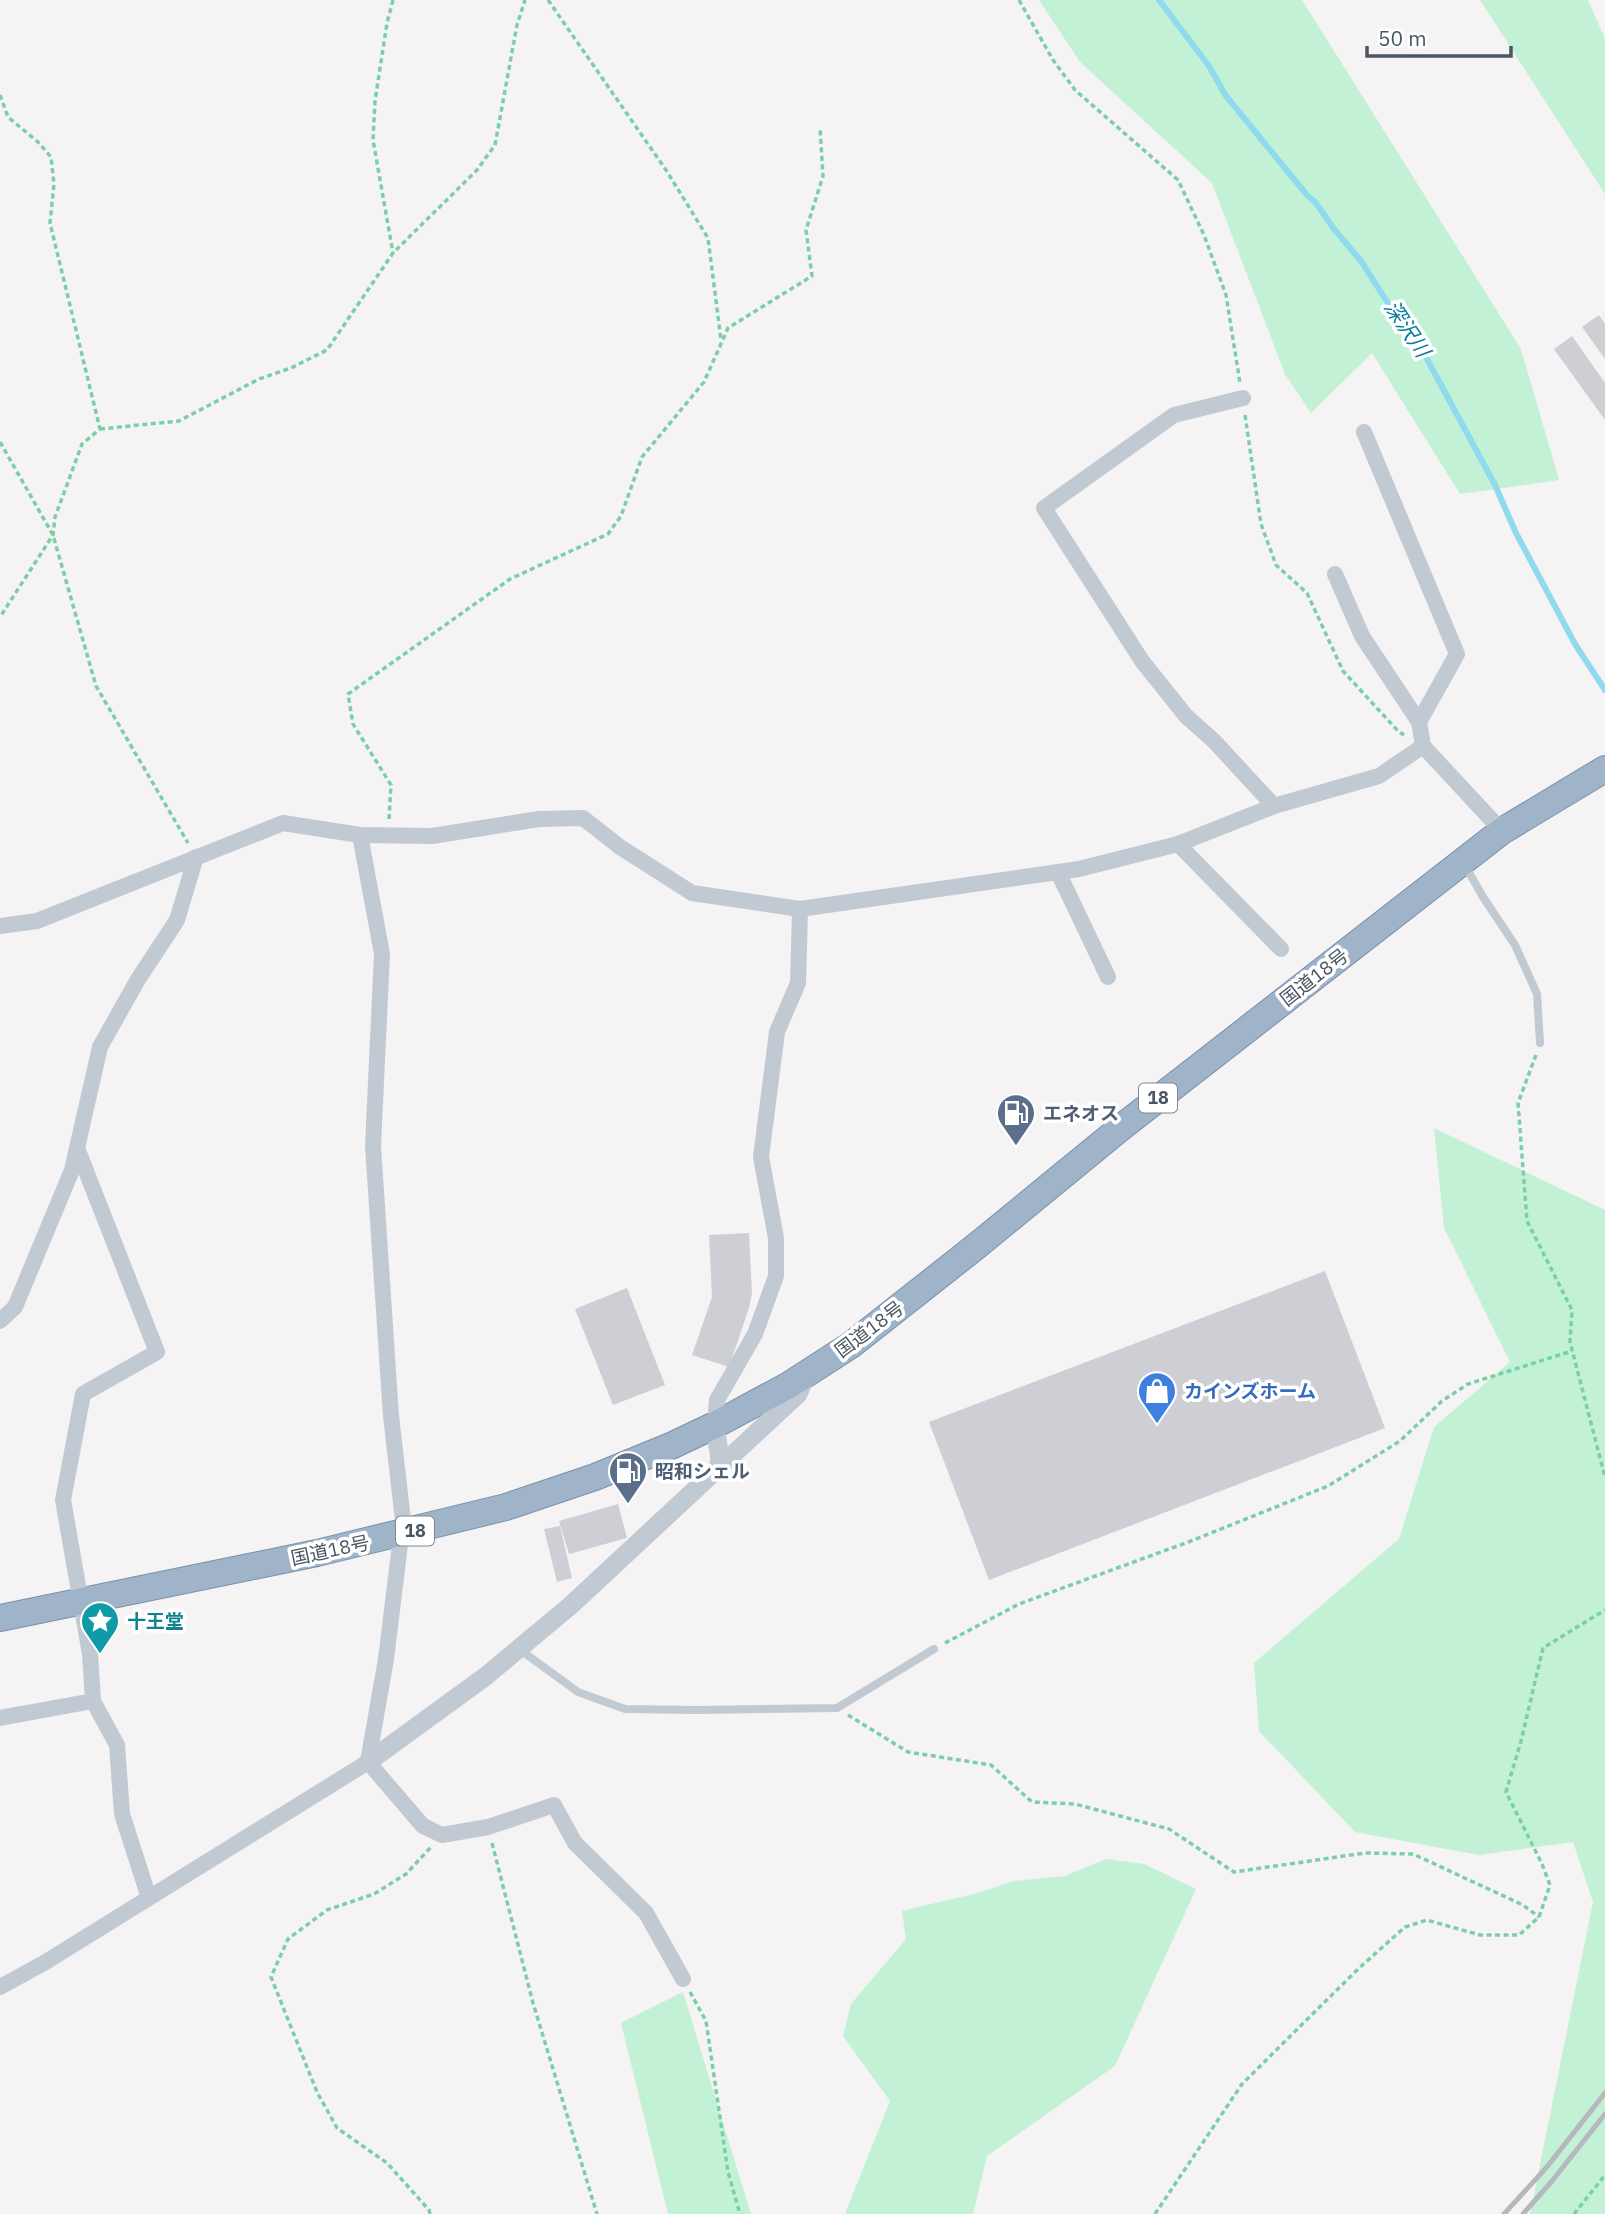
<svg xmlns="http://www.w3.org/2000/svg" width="1605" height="2214" viewBox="0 0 1605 2214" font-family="'IBM Plex Sans','Noto Sans JP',sans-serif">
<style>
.green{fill:#c3f1d5}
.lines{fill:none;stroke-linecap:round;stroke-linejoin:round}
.stream{stroke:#90daee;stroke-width:6}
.building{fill:#cdcfd5}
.trunk-casing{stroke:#7690ad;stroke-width:28}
.path{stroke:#7ad0a6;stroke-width:3.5;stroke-dasharray:5 3.5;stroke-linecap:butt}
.service{stroke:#c1cad2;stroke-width:8}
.minor{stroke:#c1cad2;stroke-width:16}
.tertiary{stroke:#c1cad2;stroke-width:19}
.trunk{stroke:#9fb4c9;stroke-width:26}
.rail{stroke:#b5b8bd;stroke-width:5}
.labels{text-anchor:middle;stroke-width:7;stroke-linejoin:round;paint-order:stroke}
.shield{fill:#fff;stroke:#808990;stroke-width:2}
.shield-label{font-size:18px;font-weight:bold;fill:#4a5661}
.street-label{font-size:19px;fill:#4a5661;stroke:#fff}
.service-label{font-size:19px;font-weight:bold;fill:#4e5e75;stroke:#fff;text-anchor:start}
.shop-label{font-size:19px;font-weight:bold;fill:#366cbe;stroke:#fff;text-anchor:start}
.culture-label{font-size:19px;font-weight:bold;fill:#0d838f;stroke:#fff;text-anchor:start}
.water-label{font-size:21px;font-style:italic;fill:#0c7c9b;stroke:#fff}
</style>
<rect width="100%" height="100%" fill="#f5f3f3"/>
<g class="green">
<path d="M 1039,0 L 1302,0 L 1521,349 L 1559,480 L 1460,494 L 1372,353 L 1311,413 L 1285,374 L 1212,183 L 1080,62 Z"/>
<path d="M 1480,0 L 1588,0 L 1605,39 L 1605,194 Z"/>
<path d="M 1434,1128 L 1605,1210 L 1605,2214 L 1530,2214 L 1593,1902 L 1573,1842 L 1479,1855 L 1355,1832 L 1259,1731 L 1254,1663 L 1399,1539 L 1434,1427 L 1510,1362 L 1444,1228 Z"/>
<path d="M 1106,1859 L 1144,1864 L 1196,1889 L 1115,2066 L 987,2156 L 973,2214 L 845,2214 L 890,2101 L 843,2036 L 851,2004 L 906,1939 L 902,1911 L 978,1893 L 1014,1881 L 1065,1876 Z"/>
<path d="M 683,1992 L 751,2214 L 668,2214 L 621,2023 Z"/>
</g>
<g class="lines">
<path class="stream" d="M 1159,0 L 1209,66 L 1226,96 L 1307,195 L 1316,203 L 1334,229 L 1361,261 L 1404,328 L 1427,359 L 1495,485 L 1516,533 L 1575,644 L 1605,690"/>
</g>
<g class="building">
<path d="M 1599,315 L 1605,324 L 1605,359 L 1582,327 Z"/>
<path d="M 1572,336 L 1605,383 L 1605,420 L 1554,349 Z"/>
<path d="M 749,1233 L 752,1293 L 749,1308 L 729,1367 L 692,1355 L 712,1297 L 709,1235 Z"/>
<path d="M 1325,1271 L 1385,1428 L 989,1580 L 929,1422 Z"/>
<path d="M 627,1288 L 665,1385 L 613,1405 L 575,1309 Z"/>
<path d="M 618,1504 L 627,1538 L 569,1554 L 559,1521 Z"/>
<path d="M 560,1526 L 572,1578 L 557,1582 L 544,1529 Z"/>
</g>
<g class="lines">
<defs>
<path id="trunk" d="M 0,1618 L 317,1553 L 506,1507 L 595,1477 L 673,1445 L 715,1425 L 789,1385 L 851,1345 L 974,1248 L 1123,1126 L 1502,831 L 1605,769"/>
</defs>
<use href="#trunk" class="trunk-casing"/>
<g class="path">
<path d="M 393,0 L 387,23 L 375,101 L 373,140 L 393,253"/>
<path d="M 548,0 L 666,170 L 708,238 L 721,340"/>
<path d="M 1019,0 L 1053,60 L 1075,90 L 1178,180 L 1204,235 L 1226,295 L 1240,383"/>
<path d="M 0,95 L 8,117 L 38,142 L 51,157 L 54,184 L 50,223 L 100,429 L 82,444 L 55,517 L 53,535 L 0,617"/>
<path d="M 1245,415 L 1261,524 L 1276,565 L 1307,593 L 1343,671 L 1398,731 L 1404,735"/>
<path d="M 100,429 L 179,421 L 259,379 L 291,368 L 327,350 L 393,253 L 477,170 L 495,145 L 517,25 L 525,0"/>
<path d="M 0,442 L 53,535 L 96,686 L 188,843"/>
<path d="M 389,819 L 391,785 L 353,724 L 348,694 L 510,579 L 608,534 L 621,516 L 642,457 L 704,382 L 728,328 L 812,276 L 806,230 L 823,176 L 820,127"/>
<path d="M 1536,1055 L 1518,1103 L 1527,1221 L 1572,1310 L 1570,1342 L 1605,1477"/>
<path d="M 945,1643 L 1019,1604 L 1191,1541 L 1328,1486 L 1400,1441 L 1442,1401 L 1468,1384 L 1572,1351"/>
<path d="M 848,1715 L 908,1752 L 991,1765 L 1032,1802 L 1075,1804 L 1169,1829 L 1234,1872 L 1365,1853 L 1413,1854 L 1523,1905 L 1539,1917"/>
<path d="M 492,1843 L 533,2003 L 597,2214"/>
<path d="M 690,1992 L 706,2021 L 728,2172 L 740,2214"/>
<path d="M 430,2214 L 429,2210 L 387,2163 L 337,2128 L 317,2092 L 271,1977 L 288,1939 L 327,1910 L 374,1894 L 406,1874 L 431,1847"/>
<path d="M 1155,2214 L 1242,2084 L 1358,1969 L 1405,1927 L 1427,1920 L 1480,1935 L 1519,1935 L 1539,1917 L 1550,1885 L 1542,1864 L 1506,1792 L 1521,1741 L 1543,1648 L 1605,1610"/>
<path d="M 1574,2214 L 1605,2175"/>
</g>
<g class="service">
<path d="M 1466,867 L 1483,897 L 1515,945 L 1537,994 L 1540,1043"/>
<path d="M 519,1649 L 578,1692 L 625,1709 L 697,1710 L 837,1708 L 934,1649"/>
</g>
<g class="minor">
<path d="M 1243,398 L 1174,415 L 1044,508 L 1142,661 L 1186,716 L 1214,741 L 1274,806"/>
<path d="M 1364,432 L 1457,654 L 1419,722"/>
<path d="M 1335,574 L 1362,636 L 1419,722 L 1423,746 L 1502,831"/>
<path d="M 1178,844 L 1281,949"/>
<path d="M 1058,872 L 1108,977"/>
<path d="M 0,926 L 37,921 L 283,823 L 360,835 L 432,836 L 539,819 L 583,818 L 620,847 L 692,893 L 800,909 L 1079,869 L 1178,844 L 1274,806 L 1379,776 L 1423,746"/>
<path d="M 77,1148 L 157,1352 L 83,1394 L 63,1500 L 90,1654 L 93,1701 L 117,1745 L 122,1814 L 149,1898"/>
<path d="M 0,1321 L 15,1307 L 72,1170 L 100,1047 L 137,981 L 177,920 L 196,857"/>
<path d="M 715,1425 L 717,1400 L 755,1334 L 776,1276 L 776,1238 L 761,1157 L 777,1032 L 798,983 L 800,909"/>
<path d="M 0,1718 L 93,1701"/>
<path d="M 368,1762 L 423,1826 L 442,1835 L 488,1827 L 554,1805 L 575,1843 L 646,1913 L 683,1979"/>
<path d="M 0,1987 L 44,1963 L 368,1762 L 386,1659 L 403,1520 L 391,1416 L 373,1146 L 382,954 L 360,835"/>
</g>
<g class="tertiary">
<path d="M 715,1425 L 720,1460 L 717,1470"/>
<path d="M 368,1762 L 486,1676 L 570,1606 L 798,1394 L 806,1376"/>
</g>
<use href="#trunk" class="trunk"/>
<g class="rail">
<path d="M 1504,2214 L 1546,2168 L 1605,2093"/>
<path d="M 1523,2214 L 1552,2181 L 1605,2114"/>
</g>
</g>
<defs>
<symbol id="fuel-pin" viewBox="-11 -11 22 30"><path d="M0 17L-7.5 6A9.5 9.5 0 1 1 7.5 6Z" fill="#5c6f8a" stroke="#fff"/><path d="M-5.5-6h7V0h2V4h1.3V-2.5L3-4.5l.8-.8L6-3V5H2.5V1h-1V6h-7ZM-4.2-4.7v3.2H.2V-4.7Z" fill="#fff"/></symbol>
<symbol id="shop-pin" viewBox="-11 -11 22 30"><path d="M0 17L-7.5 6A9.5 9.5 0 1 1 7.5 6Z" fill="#3f7fe0" stroke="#fff"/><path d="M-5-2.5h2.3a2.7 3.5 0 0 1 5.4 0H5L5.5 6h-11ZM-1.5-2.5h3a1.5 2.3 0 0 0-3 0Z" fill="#fff"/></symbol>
<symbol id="sight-pin" viewBox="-11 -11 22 30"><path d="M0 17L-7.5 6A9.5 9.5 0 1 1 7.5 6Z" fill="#0f9aa8" stroke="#fff"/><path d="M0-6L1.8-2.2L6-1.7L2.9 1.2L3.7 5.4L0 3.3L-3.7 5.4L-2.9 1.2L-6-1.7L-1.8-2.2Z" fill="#fff"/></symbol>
</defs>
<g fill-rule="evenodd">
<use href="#fuel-pin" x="994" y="1091" width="44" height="60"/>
<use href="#shop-pin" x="1135" y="1369" width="44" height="60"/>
<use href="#fuel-pin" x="606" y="1449" width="44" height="60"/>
<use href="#sight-pin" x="78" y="1599" width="44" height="60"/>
</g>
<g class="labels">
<g class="shield">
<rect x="1139" y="1083.5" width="38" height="29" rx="5"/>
<rect x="396" y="1516.5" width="38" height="29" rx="5"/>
</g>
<g class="shield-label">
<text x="1158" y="1104">18</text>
<text x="415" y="1537">18</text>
</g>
<g class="street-label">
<text transform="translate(1314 977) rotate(-38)" y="7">国道18号</text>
<text transform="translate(869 1329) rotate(-37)" y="7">国道18号</text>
<text transform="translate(330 1550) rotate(-12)" y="7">国道18号</text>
</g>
<g class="service-label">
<text x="1043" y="1120">エネオス</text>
<text x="655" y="1478">昭和シェル</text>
</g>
<g class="shop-label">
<text x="1184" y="1398">カインズホーム</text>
</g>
<g class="culture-label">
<text x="127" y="1628">十王堂</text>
</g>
<g class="water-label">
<text transform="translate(1407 329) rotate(56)" y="7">深沢川</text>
</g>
</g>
<path d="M1367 46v10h144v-10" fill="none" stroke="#4a5661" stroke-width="3.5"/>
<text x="1378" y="46" font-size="21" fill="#4a5661" stroke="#ffffff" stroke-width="5" paint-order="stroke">50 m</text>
</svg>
